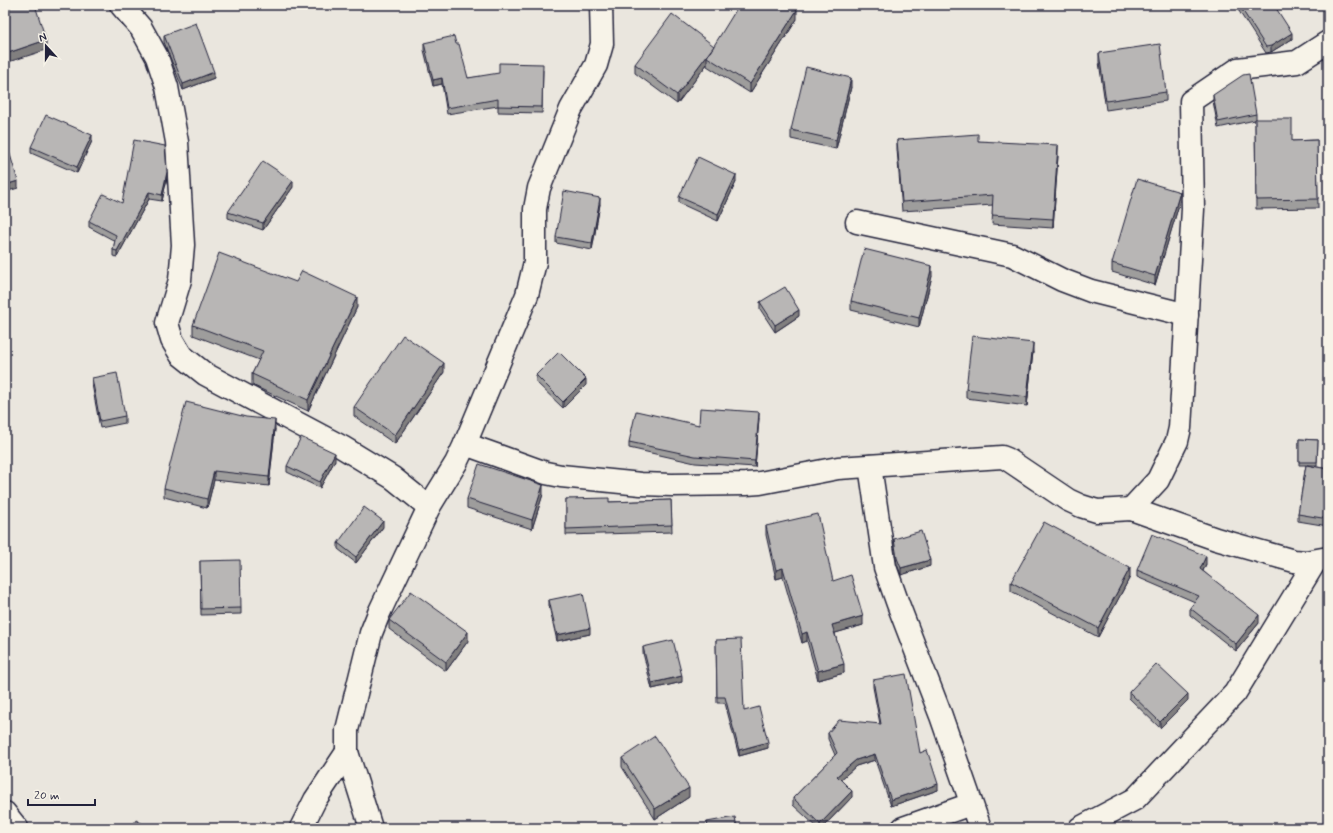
<svg xmlns="http://www.w3.org/2000/svg" width="1333" height="833" viewBox="0 0 1333 833" font-family="Mynerve,sans-serif">
<style>
.lines{fill:none;stroke-linecap:round;stroke-linejoin:round}
.minor-casing{stroke:#22223b;stroke-width:25}
.minor{stroke:#f7f3e8;stroke-width:22}
.wall{fill:#9e9d9c;stroke:#22223b}
.shaded-wall{fill:#817f7f;stroke:#22223b}
.building{fill:#b8b6b5;stroke:#22223b}
</style>
<rect width="100%" height="100%" fill="#eae6de"/>
<filter id="ink" filterUnits="userSpaceOnUse"><feTurbulence type="fractalNoise" baseFrequency=".025" numOctaves="2"/><feDisplacementMap in="SourceGraphic" scale="8" xChannelSelector="R" yChannelSelector="G"/><feConvolveMatrix kernelMatrix="1 2 1 2 8 2 1 2 1" color-interpolation-filters="sRGB"/></filter>
<g filter="url(#ink)">
<g class="lines">
<defs>
<g id="minor">
<path d="M 121,5 L 141,28 L 157,57 L 167,87 L 177,142 L 183,245 L 180,280 L 167,323 L 172,340 L 181,355 L 205,374 L 342,447 L 393,478 L 429,507"/>
<path d="M 857,222 L 1012,255 L 1062,280 L 1091,291 L 1187,315"/>
<path d="M 465,444 L 546,473 L 561,476 L 641,484 L 672,485 L 746,484 L 760,483 L 838,468 L 1002,457 L 1007,459 L 1068,500 L 1081,506 L 1097,511 L 1131,509 L 1216,539 L 1294,561 L 1306,562 L 1328,558"/>
<path d="M 870,466 L 885,567 L 898,604 L 941,716 L 980,828"/>
<path d="M 1131,509 L 1158,480 L 1177,441 L 1180,428 L 1193,209 L 1191,101 L 1238,69 L 1297,62 L 1328,42"/>
<path d="M 5,813 L 17,828"/>
<path d="M 301,828 L 315,800 L 347,752"/>
<path d="M 371,828 L 347,752 L 347,730 L 371,633 L 379,613 L 429,507 L 456,463 L 465,444 L 527,295 L 535,262 L 535,209 L 539,188 L 571,109 L 596,65 L 602,44 L 601,5"/>
<path d="M 903,828 L 971,804"/>
<path d="M 1080,828 L 1135,799 L 1235,693 L 1315,562"/>
</g>
</defs>
<use href="#minor" class="minor-casing"/>
<use href="#minor" class="minor"/>
</g>
<g class="wall">
<path d="M 1235,5 L 1274,5 L 1292,39 L 1271,52 L 1266,53 Z"/>
<path d="M 797,19 L 750,93 L 707,66 L 707,64 L 677,104 L 635,73 L 635,64 L 714,46 Z"/>
<path d="M 164,35 L 214,78 L 183,90 L 164,42 Z"/>
<path d="M 424,43 L 468,78 L 543,70 L 542,113 L 498,112 L 498,106 L 447,114 L 442,84 L 433,86 L 424,50 Z"/>
<path d="M 1099,53 L 1166,92 L 1166,101 L 1106,110 L 1099,62 Z"/>
<path d="M 851,87 L 836,149 L 791,139 L 791,130 Z"/>
<path d="M 1213,95 L 1256,114 L 1256,119 L 1292,141 L 1317,140 L 1318,208 L 1256,209 L 1255,120 L 1218,128 L 1213,101 Z"/>
<path d="M 897,140 L 978,141 L 1058,155 L 1053,228 L 992,224 L 993,205 L 902,211 L 897,149 Z"/>
<path d="M 92,141 L 77,173 L 31,153 L 31,147 Z"/>
<path d="M 167,178 L 162,201 L 149,199 L 117,257 L 113,256 L 113,250 L 115,241 L 89,227 L 89,221 L 122,203 Z"/>
<path d="M 736,182 L 718,221 L 679,203 L 679,197 Z"/>
<path d="M 293,187 L 263,230 L 228,218 L 228,212 Z"/>
<path d="M 1180,201 L 1155,285 L 1112,272 L 1112,263 Z"/>
<path d="M 600,204 L 592,250 L 556,243 L 556,237 Z"/>
<path d="M 932,276 L 919,327 L 851,310 L 851,301 Z"/>
<path d="M 760,302 L 799,316 L 775,332 L 760,309 Z"/>
<path d="M 357,307 L 308,411 L 252,385 L 252,374 L 259,360 L 193,335 L 193,325 Z"/>
<path d="M 1033,352 L 1027,406 L 966,398 L 966,389 Z"/>
<path d="M 444,372 L 395,444 L 354,416 L 354,407 Z"/>
<path d="M 536,375 L 586,385 L 563,408 L 536,382 Z"/>
<path d="M 92,378 L 125,416 L 125,423 L 100,428 L 92,384 Z"/>
<path d="M 759,418 L 755,467 L 695,463 L 629,448 L 629,442 L 699,425 Z"/>
<path d="M 275,429 L 269,486 L 214,480 L 207,508 L 164,497 L 164,488 Z"/>
<path d="M 1299,439 L 1318,440 L 1317,465 L 1307,465 L 1328,469 L 1328,526 L 1298,521 L 1298,514 L 1306,465 L 1299,465 Z"/>
<path d="M 335,460 L 320,488 L 287,472 L 287,466 Z"/>
<path d="M 543,494 L 532,529 L 467,508 L 467,499 Z"/>
<path d="M 566,499 L 609,502 L 671,500 L 672,532 L 566,535 Z"/>
<path d="M 766,526 L 833,581 L 863,625 L 835,633 L 844,673 L 818,680 L 807,641 L 802,643 L 783,577 L 776,579 L 766,535 Z"/>
<path d="M 383,527 L 356,563 L 338,549 L 338,543 Z"/>
<path d="M 894,539 L 930,566 L 901,575 L 897,564 L 894,546 Z"/>
<path d="M 200,561 L 241,608 L 241,614 L 201,615 Z"/>
<path d="M 1206,564 L 1203,571 L 1259,623 L 1236,651 L 1190,615 L 1190,608 L 1195,602 L 1137,577 L 1137,570 Z"/>
<path d="M 1130,577 L 1098,637 L 1011,591 L 1011,582 Z"/>
<path d="M 549,600 L 590,634 L 557,641 L 549,606 Z"/>
<path d="M 389,620 L 468,641 L 446,671 L 389,629 Z"/>
<path d="M 716,640 L 744,711 L 768,748 L 739,756 L 725,703 L 717,703 Z"/>
<path d="M 643,647 L 682,682 L 652,689 L 643,653 Z"/>
<path d="M 873,680 L 920,753 L 938,790 L 891,806 L 875,760 L 856,766 L 840,780 L 852,797 L 822,828 L 818,828 L 793,805 L 793,798 L 835,755 L 828,739 L 828,733 L 880,724 L 873,687 Z"/>
<path d="M 1129,692 L 1188,700 L 1160,728 L 1129,698 Z"/>
<path d="M 622,758 L 689,797 L 655,819 L 622,767 Z"/>
</g>
<g class="shaded-wall">
<path d="M 797,10 L 797,19 L 750,93 L 750,84 Z"/>
<path d="M 1292,33 L 1292,39 L 1271,52 L 1271,46 Z"/>
<path d="M 46,40 L 46,50 L 5,63 L 5,54 Z"/>
<path d="M 714,46 L 707,57 L 707,64 L 677,104 L 677,95 Z"/>
<path d="M 214,72 L 214,78 L 183,90 L 183,84 Z"/>
<path d="M 442,78 L 442,84 L 433,86 L 433,80 Z"/>
<path d="M 851,78 L 851,87 L 836,149 L 836,140 Z"/>
<path d="M 92,135 L 92,141 L 77,173 L 77,167 Z"/>
<path d="M 1058,145 L 1058,155 L 1053,228 L 1053,219 Z"/>
<path d="M 167,172 L 167,178 L 162,201 L 162,195 Z"/>
<path d="M 736,175 L 736,182 L 718,221 L 718,214 Z"/>
<path d="M 18,181 L 18,188 L 5,192 L 5,185 Z"/>
<path d="M 293,181 L 293,187 L 263,230 L 263,223 Z"/>
<path d="M 149,192 L 149,199 L 117,257 L 117,251 Z"/>
<path d="M 1180,192 L 1180,201 L 1155,285 L 1155,276 Z"/>
<path d="M 600,198 L 600,204 L 592,250 L 592,243 Z"/>
<path d="M 932,266 L 932,276 L 919,327 L 919,318 Z"/>
<path d="M 357,297 L 357,307 L 308,411 L 308,400 Z"/>
<path d="M 799,310 L 799,316 L 775,332 L 775,325 Z"/>
<path d="M 1033,343 L 1033,352 L 1027,406 L 1027,397 Z"/>
<path d="M 444,363 L 444,372 L 395,444 L 395,435 Z"/>
<path d="M 586,379 L 586,385 L 563,408 L 563,402 Z"/>
<path d="M 759,412 L 759,418 L 755,467 L 755,461 Z"/>
<path d="M 275,420 L 275,429 L 269,486 L 269,477 Z"/>
<path d="M 335,453 L 335,460 L 320,488 L 320,482 Z"/>
<path d="M 214,471 L 214,480 L 207,508 L 207,499 Z"/>
<path d="M 543,485 L 543,494 L 532,529 L 532,520 Z"/>
<path d="M 383,521 L 383,527 L 356,563 L 356,557 Z"/>
<path d="M 1206,556 L 1206,564 L 1200,577 L 1200,569 Z"/>
<path d="M 930,560 L 930,566 L 901,575 L 901,568 Z"/>
<path d="M 783,568 L 783,577 L 776,579 L 776,570 Z"/>
<path d="M 1130,568 L 1130,577 L 1098,637 L 1098,628 Z"/>
<path d="M 1259,615 L 1259,623 L 1236,651 L 1236,644 Z"/>
<path d="M 863,616 L 863,625 L 832,634 L 832,625 Z"/>
<path d="M 590,628 L 590,634 L 557,641 L 557,635 Z"/>
<path d="M 468,632 L 468,641 L 446,671 L 446,662 Z"/>
<path d="M 807,632 L 807,641 L 802,643 L 802,634 Z"/>
<path d="M 844,664 L 844,673 L 818,680 L 818,671 Z"/>
<path d="M 682,676 L 682,682 L 652,689 L 652,683 Z"/>
<path d="M 1188,694 L 1188,700 L 1160,728 L 1160,722 Z"/>
<path d="M 768,742 L 768,748 L 739,756 L 739,750 Z"/>
<path d="M 875,754 L 875,760 L 856,766 L 837,783 L 837,776 L 856,760 Z"/>
<path d="M 938,784 L 938,790 L 891,806 L 891,800 Z"/>
<path d="M 689,788 L 689,797 L 655,819 L 655,809 Z"/>
<path d="M 852,791 L 852,797 L 822,828 L 820,828 L 820,824 Z"/>
</g>
<g class="building">
<path d="M 7,5 L 35,5 L 46,40 L 5,54 L 5,6 Z"/>
<path d="M 739,5 L 789,5 L 797,10 L 750,84 L 707,57 Z"/>
<path d="M 1239,5 L 1274,5 L 1292,33 L 1271,46 L 1266,47 Z"/>
<path d="M 672,14 L 714,46 L 677,95 L 635,64 Z"/>
<path d="M 196,23 L 214,72 L 183,84 L 164,35 Z"/>
<path d="M 454,36 L 456,44 L 459,44 L 468,78 L 499,73 L 499,63 L 543,64 L 542,107 L 498,106 L 498,99 L 447,108 L 442,78 L 433,80 L 424,43 Z"/>
<path d="M 1160,44 L 1166,92 L 1106,101 L 1099,53 Z"/>
<path d="M 806,67 L 851,78 L 836,140 L 791,130 Z"/>
<path d="M 1249,74 L 1256,114 L 1218,122 L 1213,95 L 1243,75 Z"/>
<path d="M 46,115 L 92,135 L 77,167 L 31,147 Z"/>
<path d="M 1255,119 L 1292,119 L 1292,141 L 1317,140 L 1318,199 L 1256,200 Z"/>
<path d="M 978,134 L 978,141 L 1058,145 L 1053,219 L 992,215 L 993,195 L 902,202 L 897,140 Z"/>
<path d="M 5,138 L 18,181 L 5,185 Z"/>
<path d="M 134,140 L 165,146 L 167,172 L 162,195 L 149,192 L 117,251 L 113,250 L 116,235 L 89,221 L 103,194 L 122,203 Z"/>
<path d="M 698,157 L 736,175 L 718,214 L 679,197 Z"/>
<path d="M 263,161 L 293,181 L 263,223 L 228,212 Z"/>
<path d="M 1137,179 L 1180,192 L 1155,276 L 1112,263 Z"/>
<path d="M 564,191 L 600,198 L 592,243 L 556,237 Z"/>
<path d="M 864,249 L 932,266 L 919,318 L 851,301 Z"/>
<path d="M 219,253 L 296,282 L 302,271 L 357,297 L 308,400 L 252,374 L 263,351 L 193,325 Z"/>
<path d="M 785,287 L 799,310 L 775,325 L 760,302 Z"/>
<path d="M 403,335 L 444,363 L 395,435 L 354,407 Z"/>
<path d="M 972,336 L 1033,343 L 1027,397 L 966,389 Z"/>
<path d="M 559,352 L 586,379 L 563,402 L 536,375 Z"/>
<path d="M 117,373 L 125,416 L 100,421 L 92,378 Z"/>
<path d="M 186,402 L 246,417 L 275,420 L 269,477 L 214,471 L 207,499 L 164,488 Z"/>
<path d="M 700,408 L 759,412 L 755,461 L 695,456 L 629,442 L 636,411 L 699,425 Z"/>
<path d="M 301,437 L 335,453 L 320,482 L 287,466 Z"/>
<path d="M 1299,439 L 1318,440 L 1317,462 L 1299,462 Z"/>
<path d="M 479,464 L 543,485 L 532,520 L 467,499 Z"/>
<path d="M 1306,465 L 1328,469 L 1328,519 L 1298,514 Z"/>
<path d="M 609,498 L 609,502 L 671,500 L 672,525 L 566,529 L 566,499 Z"/>
<path d="M 364,507 L 383,521 L 356,557 L 338,543 Z"/>
<path d="M 818,514 L 833,581 L 851,575 L 863,616 L 832,625 L 844,664 L 818,671 L 807,632 L 802,634 L 783,568 L 776,570 L 766,526 Z"/>
<path d="M 1044,522 L 1130,568 L 1098,628 L 1011,582 Z"/>
<path d="M 921,531 L 930,560 L 901,568 L 897,558 L 894,539 Z"/>
<path d="M 1152,534 L 1206,556 L 1200,569 L 1259,615 L 1236,644 L 1190,608 L 1199,596 L 1137,570 Z"/>
<path d="M 240,560 L 241,608 L 201,609 L 200,561 Z"/>
<path d="M 411,591 L 468,632 L 446,662 L 389,620 Z"/>
<path d="M 583,593 L 590,628 L 557,635 L 549,600 Z"/>
<path d="M 741,639 L 744,711 L 759,707 L 768,742 L 739,750 L 725,697 L 717,697 L 716,640 Z"/>
<path d="M 673,640 L 682,676 L 652,683 L 643,647 Z"/>
<path d="M 1156,664 L 1188,694 L 1160,722 L 1129,692 Z"/>
<path d="M 906,674 L 920,753 L 927,750 L 938,784 L 891,800 L 875,754 L 856,760 L 837,776 L 852,791 L 820,824 L 793,798 L 837,753 L 828,733 L 839,720 L 881,724 L 873,680 Z"/>
<path d="M 655,736 L 689,788 L 655,809 L 622,758 Z"/>
<path d="M 735,817 L 737,828 L 708,828 L 707,822 Z"/>
<path d="M 136,820 L 150,828 L 131,828 Z"/>
<path d="M 1328,823 L 1328,828 L 1323,828 Z"/>
</g>
</g>
<rect width="1333" height="833" fill="none" stroke="#f7f3e8" stroke-width="20"/>
<rect x="10" y="10" width="1313" height="813" fill="none" stroke="#22223b" stroke-width="1.5" filter="url(#ink)"/>
<g transform="translate(46 46) rotate(339)" stroke="#f7f3e8" stroke-width="3" paint-order="stroke">
<path d="M0-3L7 15L0 10L-7 15Z" fill="#22223b"/>
<text y="-6" font-size="11" font-weight="bold" text-anchor="middle" fill="#22223b">N</text>
</g>
<path d="M28 799v6h67v-6" fill="none" stroke="#22223b" stroke-width="2"/>
<text x="34" y="799" font-size="12" fill="#22223b" stroke="#f7f3e8" stroke-width="3" paint-order="stroke">20 m</text>
</svg>
